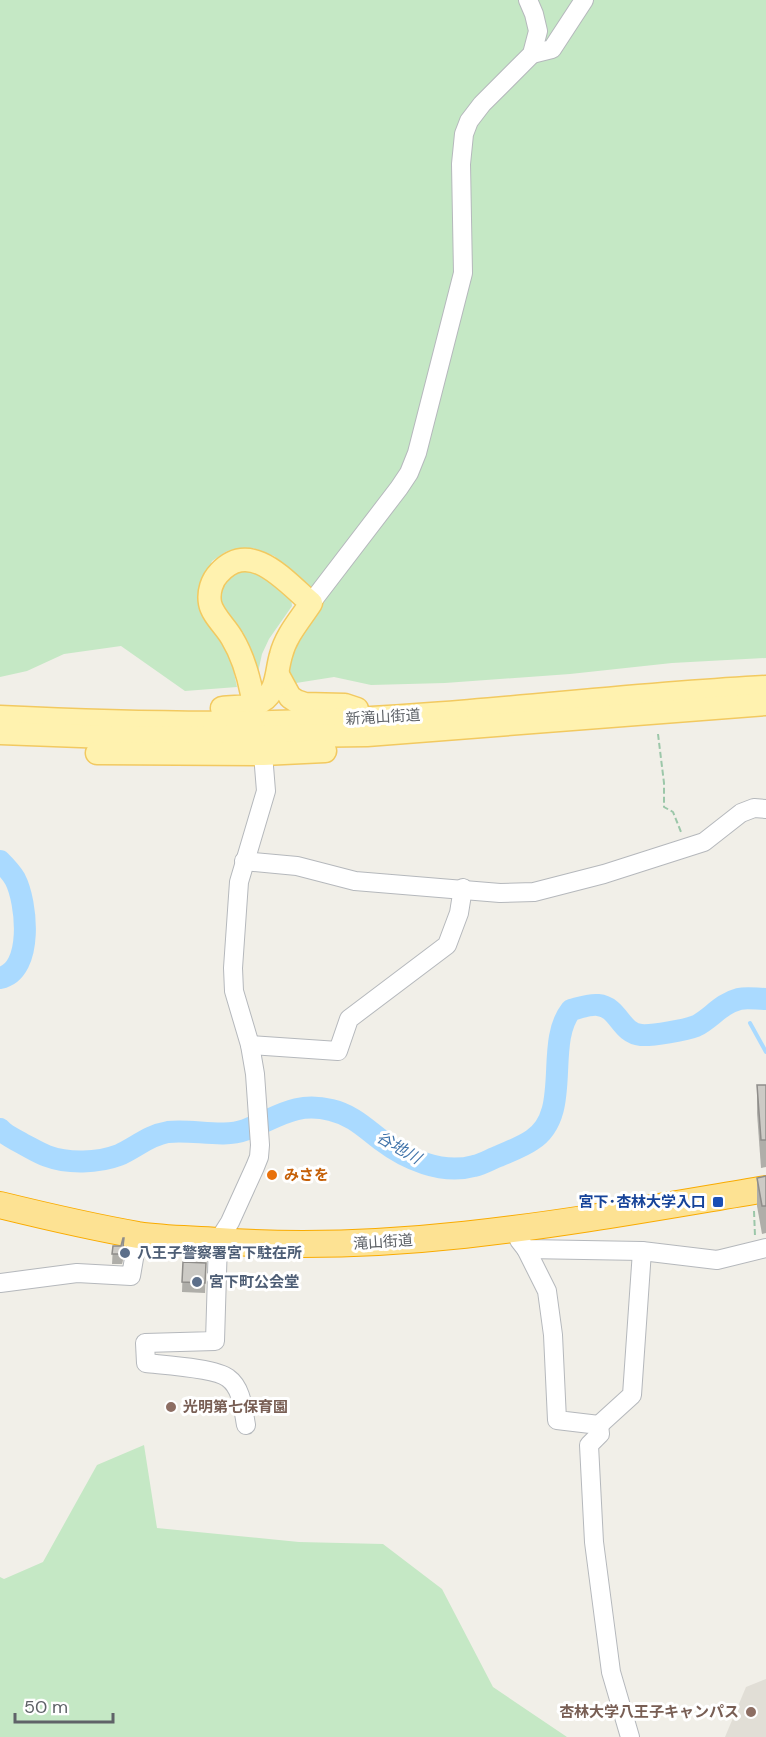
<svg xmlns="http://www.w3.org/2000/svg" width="766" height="1737" viewBox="0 0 766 1737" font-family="'DM Sans','Noto Sans JP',sans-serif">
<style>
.education{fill:#e1ded6}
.green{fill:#c5e8c5}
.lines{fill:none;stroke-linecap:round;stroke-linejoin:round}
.stream{stroke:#aadaff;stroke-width:4}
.river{stroke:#aadaff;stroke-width:22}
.minor-casing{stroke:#b5b8bc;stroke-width:20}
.major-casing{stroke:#f2c960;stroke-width:25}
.highway-casing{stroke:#f9ab00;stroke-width:28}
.path{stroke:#9cc7a9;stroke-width:2;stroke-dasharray:6 3;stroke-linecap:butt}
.minor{stroke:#fff;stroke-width:18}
.major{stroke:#fff2af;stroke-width:22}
.highway{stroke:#fde293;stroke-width:26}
.wall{fill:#afaea9}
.shaded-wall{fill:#8f8d8a}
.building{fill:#cccac5;stroke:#8f8d8a;stroke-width:1.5}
.food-dot{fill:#e8710a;stroke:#fff;stroke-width:2}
.transit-dot{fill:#1a4fb4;stroke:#fff;stroke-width:2}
.service-dot{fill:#5c6f8a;stroke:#fff;stroke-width:2}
.education-dot{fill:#8d6e63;stroke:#fff;stroke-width:2}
.labels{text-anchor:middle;stroke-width:6;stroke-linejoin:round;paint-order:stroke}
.street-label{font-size:15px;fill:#5f6368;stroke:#fff}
.food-label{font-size:15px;font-weight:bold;fill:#c56008;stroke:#fff;text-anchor:start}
.transit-label{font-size:15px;font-weight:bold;fill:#164399;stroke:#fff;text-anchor:end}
.service-label{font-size:15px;font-weight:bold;fill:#4e5e75;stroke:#fff;text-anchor:start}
.education-label{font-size:15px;font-weight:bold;fill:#785e54;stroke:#fff;text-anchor:start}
.water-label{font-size:16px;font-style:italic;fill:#4174aa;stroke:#fff}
</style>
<rect width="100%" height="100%" fill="#f1efe8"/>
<path class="education" d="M 766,1679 L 766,1737 L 725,1737 L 746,1687 Z"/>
<g class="green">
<path d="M 0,0 L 766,0 L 766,658 L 672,663 L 570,674 L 445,683 L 371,685 L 334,677 L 296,683 C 294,679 290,675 289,670 C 281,648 312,615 326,599 L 274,556 L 253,548 L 227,551 L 212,561 L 204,581 L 230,654 L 237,687 L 185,691 L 121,646 L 64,654 L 27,671 L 0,677 Z"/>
<path d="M 249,568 L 263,572 L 291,598 L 292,606 L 269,639 L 262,654 L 257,677 L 221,609 L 218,589 L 222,579 Z"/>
<path d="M 144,1445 L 157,1528 L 299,1542 L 383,1544 L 442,1589 L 493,1687 L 567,1737 L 0,1737 L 0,1577 L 4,1579 L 43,1562 L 97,1465 Z"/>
</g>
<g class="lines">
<path class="stream" d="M 750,1023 L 766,1052"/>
<g class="river">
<path d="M 0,861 C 5,866 11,872 15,879 C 27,902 34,971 0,978"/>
<path d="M 0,1129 C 6,1136 15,1139 23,1144 C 31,1148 39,1153 47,1156 C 68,1164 98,1163 119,1155 C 135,1148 149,1135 168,1132 C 192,1129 223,1138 245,1130 C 277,1118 295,1101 331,1110 C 352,1115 364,1127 381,1140 C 406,1159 442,1175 474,1166 C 483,1164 491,1159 499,1156 C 510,1151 522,1147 532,1140 C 573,1114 544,1044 571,1010 C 579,1008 589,1004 598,1005 C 619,1007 620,1033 641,1035 C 652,1036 686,1030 696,1026 C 712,1018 720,1004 739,999 C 747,997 757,999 766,999"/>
</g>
<defs>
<g id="minor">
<path d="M 532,54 L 552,49 L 584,0"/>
<path d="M 311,603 L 399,488 L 409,473 L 417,453 L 463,273 L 461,164 L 464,134 L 469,121 L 482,104 L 532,54 L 538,31 L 534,14 L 528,0"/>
<path d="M 244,861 L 297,866 L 355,881 L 500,893 L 534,892 L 604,874 L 704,842 L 741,813 L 754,808 L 766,809"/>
<path d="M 250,1045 L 338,1051 L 349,1019 L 447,945 L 459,913 L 463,888"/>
<path d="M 519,1240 L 526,1249 L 642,1251 L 717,1260 L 766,1248"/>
<path d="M 526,1249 L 547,1291 L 553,1335 L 557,1420 L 599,1425 L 600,1434 L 589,1445 L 594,1542 L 611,1672 L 630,1737"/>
<path d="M 0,1283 L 77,1273 L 131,1276 L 138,1235"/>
<path d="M 246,1425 C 243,1409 242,1388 228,1378 C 216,1368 163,1365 146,1363 L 145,1343 L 215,1341 L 218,1241 L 230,1222 L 255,1167 L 259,1157 L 260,1145 L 255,1074 L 250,1045 L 234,991 L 233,968 L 239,882 L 266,791 L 263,754"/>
<path d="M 599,1425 L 632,1395 L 642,1251"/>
</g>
<g id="major">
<path d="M 278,675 L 290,697 L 296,701 L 305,704 L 345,705 L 357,709"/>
<path d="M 222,708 C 235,706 251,709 262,701 C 278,691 276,671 281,655 C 286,635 300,620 311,603 C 286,582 251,538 219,573 C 212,580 208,592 210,603 C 212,615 226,627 232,638 C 243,656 248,674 252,694"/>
<path d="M 0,717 C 103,722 206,725 309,721 C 462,716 613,695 766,687"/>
<path d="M 0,733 L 134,738 L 367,735 L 766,704"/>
<path d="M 97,753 L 263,754 L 325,751"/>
</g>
<path id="highway" d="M 0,1205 C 45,1216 92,1227 138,1235 C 165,1239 192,1239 219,1241 C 403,1255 585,1219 766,1189"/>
</defs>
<use href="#minor" class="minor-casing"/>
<use href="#major" class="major-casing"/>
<use href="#highway" class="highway-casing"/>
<g class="path">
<path d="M 658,734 L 664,783 L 664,807 L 673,812 L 681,832"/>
<path d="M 754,1211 L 755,1236"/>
</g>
<use href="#minor" class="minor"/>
<use href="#major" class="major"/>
<use href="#highway" class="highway"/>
</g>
<g class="wall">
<path d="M 757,1085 L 766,1085 L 766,1167 L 761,1168 L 757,1113 Z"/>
<path d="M 766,1176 L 766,1233 L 762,1234 L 757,1206 L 757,1178 Z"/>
<path d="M 113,1246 L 121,1246 L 124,1248 L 122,1264 L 112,1264 Z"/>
<path d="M 183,1262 L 206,1263 L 205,1293 L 182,1292 Z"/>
</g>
<path class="shaded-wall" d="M 124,1238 L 124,1248 L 122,1264 L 122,1254 Z"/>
<g class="building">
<path d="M 757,1085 L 766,1085 L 766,1140 L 761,1140 Z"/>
<path d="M 766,1176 L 766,1206 L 762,1206 L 757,1178 Z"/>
<path d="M 123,1238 L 124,1238 L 122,1254 L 112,1254 L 113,1246 L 121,1246 Z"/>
<path d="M 183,1262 L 206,1263 L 205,1283 L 182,1282 Z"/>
</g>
<circle class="food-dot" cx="272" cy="1175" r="6"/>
<rect class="transit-dot" x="712" y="1196" width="12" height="12" rx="3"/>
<g class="service-dot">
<circle cx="125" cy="1253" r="6"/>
<circle cx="197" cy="1282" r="6"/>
</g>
<g class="education-dot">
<circle cx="171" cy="1407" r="6"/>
<circle cx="751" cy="1712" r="6"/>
</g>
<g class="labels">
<g class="street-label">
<text transform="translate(383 717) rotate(-3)" y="5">新滝山街道</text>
<text transform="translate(383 1242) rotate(-4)" y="5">滝山街道</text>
</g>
<g class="food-label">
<text x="284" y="1180">みさを</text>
</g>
<g class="transit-label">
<text x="706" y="1207">宮下･杏林大学入口</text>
</g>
<g class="service-label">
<text x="137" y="1258">八王子警察署宮下駐在所</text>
<text x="209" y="1287">宮下町公会堂</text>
</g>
<g class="education-label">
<text x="183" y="1412">光明第七保育園</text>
<text x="739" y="1717" text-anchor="end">杏林大学八王子キャンパス</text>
</g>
<g class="water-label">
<text transform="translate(399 1147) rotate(30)" y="6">谷地川</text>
</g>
</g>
<path d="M15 1713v9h98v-9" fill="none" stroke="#5f6368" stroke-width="3"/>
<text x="24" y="1713" font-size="18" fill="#5f6368" stroke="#ffffff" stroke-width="4.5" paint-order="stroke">50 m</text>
</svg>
